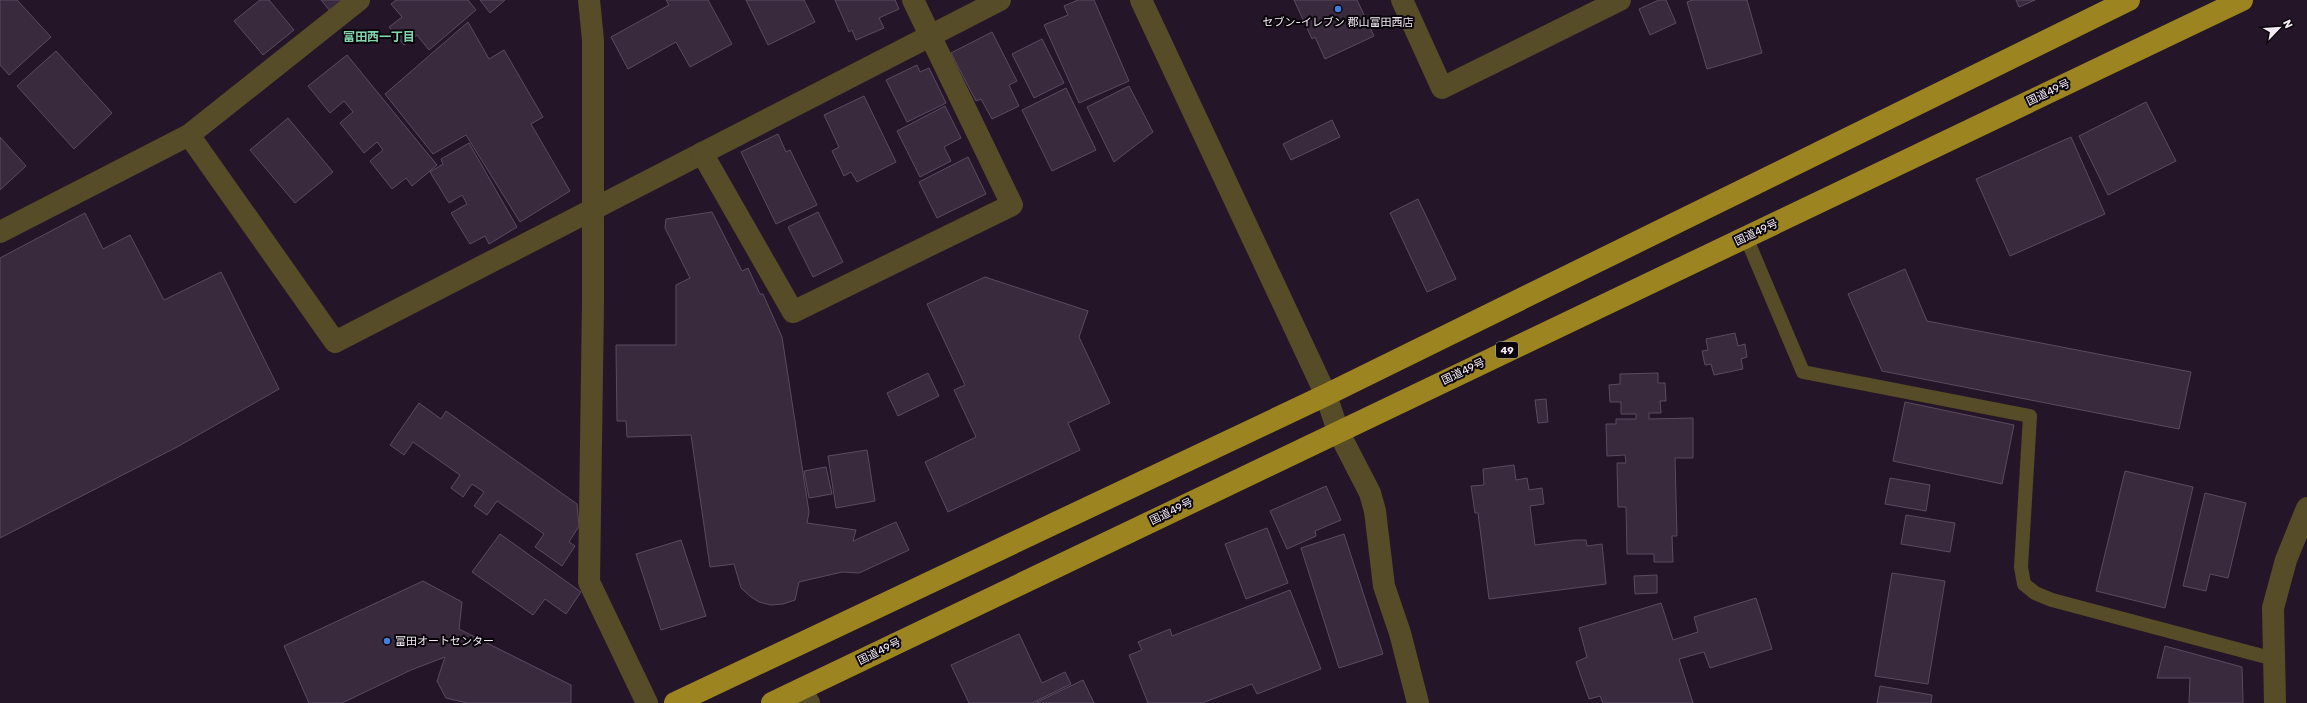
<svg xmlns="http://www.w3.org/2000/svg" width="2307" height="703" viewBox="0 0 2307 703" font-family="Rubik,'Noto Sans JP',sans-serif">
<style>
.building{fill:#3a2a3e;stroke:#5c4b60}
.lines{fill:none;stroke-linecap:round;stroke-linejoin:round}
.service{stroke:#564c27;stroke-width:14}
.minor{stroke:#564c27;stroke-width:22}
.tertiary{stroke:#564c27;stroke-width:22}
.trunk{stroke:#9c8420;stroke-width:22}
.shop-dot{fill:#3f7fe0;stroke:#0a050b;stroke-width:1.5}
.labels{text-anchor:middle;stroke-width:4;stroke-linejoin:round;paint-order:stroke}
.shield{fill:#0a050b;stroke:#aea6b0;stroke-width:1}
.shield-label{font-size:10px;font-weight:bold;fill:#f5ebf7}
.poi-label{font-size:11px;fill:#f5ebf7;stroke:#0a050b}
.street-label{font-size:11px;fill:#f5ebf7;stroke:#0a050b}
.neighbourhood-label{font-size:12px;font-weight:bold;fill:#82d7b0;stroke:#0a050b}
</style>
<rect width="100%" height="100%" fill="#241628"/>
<g class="building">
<path d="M 0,0 L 17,0 L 51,37 L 9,75 L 0,65 Z"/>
<path d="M 260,0 L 269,0 L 294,30 L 263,55 L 234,21 Z"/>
<path d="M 321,0 L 344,0 L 330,11 Z"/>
<path d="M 396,0 L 468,0 L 476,10 L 429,50 L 417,35 L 404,45 L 389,27 L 402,17 L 391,4 Z"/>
<path d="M 480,0 L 505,0 L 490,13 Z"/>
<path d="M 666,0 L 708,0 L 732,44 L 690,67 L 676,42 L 628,69 L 611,37 L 669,5 Z"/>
<path d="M 746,0 L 804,0 L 815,22 L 768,45 Z"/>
<path d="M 835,0 L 895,0 L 899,9 L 879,18 L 884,28 L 856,40 L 852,30 L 849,32 Z"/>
<path d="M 1078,0 L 1094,0 L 1129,81 L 1079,103 L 1044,25 L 1068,15 L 1064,6 Z"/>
<path d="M 1294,0 L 1357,0 L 1374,36 L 1325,59 L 1315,37 L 1312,39 Z"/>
<path d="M 1659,0 L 1666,0 L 1676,23 L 1650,35 L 1639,9 Z"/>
<path d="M 1693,0 L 1747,0 L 1762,53 L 1707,69 L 1687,2 Z"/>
<path d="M 2016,0 L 2035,0 L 2019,7 Z"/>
<path d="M 468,22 L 489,59 L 504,50 L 543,117 L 531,124 L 570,191 L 520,222 L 466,135 L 433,154 L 385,94 Z"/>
<path d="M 992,32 L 1017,81 L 1009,85 L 1019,106 L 992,119 L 981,99 L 976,101 L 951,53 Z"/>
<path d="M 1042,39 L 1064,83 L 1034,98 L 1012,54 Z"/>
<path d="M 56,51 L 112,113 L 74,149 L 17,86 Z"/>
<path d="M 347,55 L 437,165 L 412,186 L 406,178 L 392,189 L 370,161 L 383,150 L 377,142 L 364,153 L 340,123 L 353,112 L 344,101 L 330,113 L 308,86 Z"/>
<path d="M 917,65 L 920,72 L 929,68 L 946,103 L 907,122 L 886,80 Z"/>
<path d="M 1129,86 L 1153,132 L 1114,162 L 1087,107 Z"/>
<path d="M 1066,88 L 1096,150 L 1052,171 L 1022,110 Z"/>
<path d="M 864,96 L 896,162 L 857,182 L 851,172 L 844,176 L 832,151 L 839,147 L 824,115 Z"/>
<path d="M 2146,102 L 2176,161 L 2108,195 L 2079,136 Z"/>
<path d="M 945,106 L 961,138 L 944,147 L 951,161 L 920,177 L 897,131 Z"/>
<path d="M 288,118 L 333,172 L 295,203 L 250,150 Z"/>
<path d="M 1332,120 L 1340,137 L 1291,160 L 1283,144 Z"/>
<path d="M 778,134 L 786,152 L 790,150 L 817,205 L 776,224 L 741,152 Z"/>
<path d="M 0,137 L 26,166 L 0,190 Z"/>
<path d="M 2071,137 L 2105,214 L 2010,256 L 1976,179 Z"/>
<path d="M 469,143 L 517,227 L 489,244 L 485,236 L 470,244 L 451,213 L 467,204 L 462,195 L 449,203 L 430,172 L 443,164 L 441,159 Z"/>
<path d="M 968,157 L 986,194 L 937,218 L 919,182 Z"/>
<path d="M 1418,199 L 1456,279 L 1427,292 L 1390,213 Z"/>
<path d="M 712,212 L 742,271 L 748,268 L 760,294 L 763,294 L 782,337 L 809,512 L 807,523 L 856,530 L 853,541 L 896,522 L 909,550 L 859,573 L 842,572 L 799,582 L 795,600 L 783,604 L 771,605 L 759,602 L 751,597 L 741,588 L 734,564 L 710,567 L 691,435 L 627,437 L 626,421 L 617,421 L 616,345 L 676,345 L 676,285 L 690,278 L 665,228 L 666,219 Z"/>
<path d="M 818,212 L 843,262 L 813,277 L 788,227 Z"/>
<path d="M 85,213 L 103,249 L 130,235 L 164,300 L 221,272 L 279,389 L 177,447 L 0,538 L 0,258 Z"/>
<path d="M 1905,269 L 1927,321 L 2191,372 L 2179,429 L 1882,371 L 1848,294 Z"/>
<path d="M 985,277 L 1088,311 L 1079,337 L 1110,403 L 1068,423 L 1080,450 L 948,512 L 925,462 L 976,437 L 954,390 L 965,385 L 927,304 Z"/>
<path d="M 1735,333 L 1738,346 L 1745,344 L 1747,357 L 1741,359 L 1743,369 L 1714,375 L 1711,364 L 1705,365 L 1702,351 L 1708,350 L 1706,339 Z"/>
<path d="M 928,373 L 939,396 L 898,416 L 887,393 Z"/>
<path d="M 1658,373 L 1658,383 L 1665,383 L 1666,401 L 1660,401 L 1661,413 L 1649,413 L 1649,419 L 1693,418 L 1693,458 L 1675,458 L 1677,536 L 1672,536 L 1673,562 L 1654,562 L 1654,554 L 1627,554 L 1626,507 L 1618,507 L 1617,463 L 1626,463 L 1625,455 L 1607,456 L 1606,424 L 1616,424 L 1616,419 L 1636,419 L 1636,414 L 1621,414 L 1621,402 L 1610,402 L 1609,385 L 1620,384 L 1620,374 Z"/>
<path d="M 1546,399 L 1548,422 L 1538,423 L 1535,400 Z"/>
<path d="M 1905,402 L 2014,425 L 2002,484 L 1893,461 Z"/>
<path d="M 419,403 L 441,419 L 446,411 L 577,504 L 579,526 L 569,542 L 575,546 L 562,566 L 535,547 L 544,534 L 497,501 L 487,515 L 474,506 L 484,492 L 472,484 L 463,497 L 451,488 L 460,475 L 413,442 L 404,455 L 390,445 Z"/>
<path d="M 867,450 L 875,501 L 836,508 L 828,456 Z"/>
<path d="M 1514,465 L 1516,480 L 1527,478 L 1529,490 L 1542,488 L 1544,504 L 1530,506 L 1535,545 L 1575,540 L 1586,540 L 1587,546 L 1602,544 L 1606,584 L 1489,599 L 1478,513 L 1475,513 L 1471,486 L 1484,485 L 1483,469 Z"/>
<path d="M 826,467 L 832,494 L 809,498 L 804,471 Z"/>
<path d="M 2125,471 L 2193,487 L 2165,608 L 2096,591 Z"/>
<path d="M 1890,478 L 1930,485 L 1926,511 L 1885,504 Z"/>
<path d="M 1326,486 L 1341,520 L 1315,531 L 1316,536 L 1287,549 L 1270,511 Z"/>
<path d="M 2205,493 L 2246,503 L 2228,578 L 2210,574 L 2206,591 L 2183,586 Z"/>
<path d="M 1906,515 L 1955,523 L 1950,552 L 1901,544 Z"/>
<path d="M 1267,528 L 1288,583 L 1246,599 L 1225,544 Z"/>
<path d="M 500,534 L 581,592 L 566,614 L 545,599 L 533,615 L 472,572 Z"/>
<path d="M 1344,534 L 1383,654 L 1339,668 L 1301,548 Z"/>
<path d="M 681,540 L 706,616 L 661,630 L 636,554 Z"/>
<path d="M 1892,573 L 1945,581 L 1928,684 L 1875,676 Z"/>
<path d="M 1657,575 L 1657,593 L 1635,594 L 1634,576 Z"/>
<path d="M 423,581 L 462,602 L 459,629 L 571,685 L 571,703 L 467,703 L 446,698 L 437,681 L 445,657 L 411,670 L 342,703 L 309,703 L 284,646 Z"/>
<path d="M 1290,590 L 1321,669 L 1257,694 L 1252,684 L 1202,703 L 1148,703 L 1129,655 L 1142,650 L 1138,642 L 1170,629 L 1172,636 Z"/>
<path d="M 1756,598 L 1772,649 L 1710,668 L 1704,652 L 1679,659 L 1693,703 L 1603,703 L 1600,696 L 1589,699 L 1576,662 L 1587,657 L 1579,628 L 1661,603 L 1673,640 L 1698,632 L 1694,617 Z"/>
<path d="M 1019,634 L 1042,683 L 1065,672 L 1071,684 L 1032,703 L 969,703 L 951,665 Z"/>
<path d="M 2165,646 L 2242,667 L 2243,703 L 2189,703 L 2190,678 L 2157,678 Z"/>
<path d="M 1083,680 L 1094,703 L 1035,703 Z"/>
<path d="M 1880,686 L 1932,695 L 1931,703 L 1877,703 Z"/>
</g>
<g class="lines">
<path class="service" d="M 1746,237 L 1803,372 L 2030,416 L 2021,567 L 2024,584 L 2035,593 L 2052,600 L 2274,659"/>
<g class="minor">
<path d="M 589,0 L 593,40 L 593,303 L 589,582 L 647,703"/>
<path d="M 1402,0 L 1442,88 L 1620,0"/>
<path d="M 189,135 L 335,342 L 1000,0"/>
<path d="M 702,153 L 793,312 L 1012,205 L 913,0"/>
<path d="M 0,232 L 189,135 L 359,0"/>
<path d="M 1338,431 L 1370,493 L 1375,511 L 1384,586 L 1400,633 L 1418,703"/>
<path d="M 801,689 L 809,703"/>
</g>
<g class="tertiary">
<path d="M 1141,0 L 1326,395 L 1338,431"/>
<path d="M 2275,703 L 2273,608 L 2286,560 L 2307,508"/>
</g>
<g class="trunk">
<path d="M 675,703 L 1326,395 L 2129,0"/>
<path d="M 772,703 L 2242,0"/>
</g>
</g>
<g class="shop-dot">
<circle cx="1338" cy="9" r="4"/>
<circle cx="387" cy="641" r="4"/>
</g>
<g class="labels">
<rect class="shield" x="1496" y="342" width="22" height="16" rx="3"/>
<g class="shield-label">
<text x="1507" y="354">49</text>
</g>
<g class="poi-label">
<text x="1338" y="26">セブン-イレブン 郡山富田西店</text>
<text x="395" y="645" text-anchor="start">富田オートセンター</text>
</g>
<g class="street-label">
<text transform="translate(2048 92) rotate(-25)" y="4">国道49号</text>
<text transform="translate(1756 232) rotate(-25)" y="4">国道49号</text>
<text transform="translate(1463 371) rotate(-25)" y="4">国道49号</text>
<text transform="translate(1171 511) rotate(-26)" y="4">国道49号</text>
<text transform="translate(879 651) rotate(-26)" y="4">国道49号</text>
</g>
<g class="neighbourhood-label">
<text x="379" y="41">富田西一丁目</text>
</g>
</g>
<g transform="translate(2279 28) rotate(65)" stroke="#0a050b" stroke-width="3" paint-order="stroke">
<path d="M0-3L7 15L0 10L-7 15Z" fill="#f5ebf7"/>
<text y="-6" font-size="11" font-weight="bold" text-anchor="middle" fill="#f5ebf7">N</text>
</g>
</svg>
